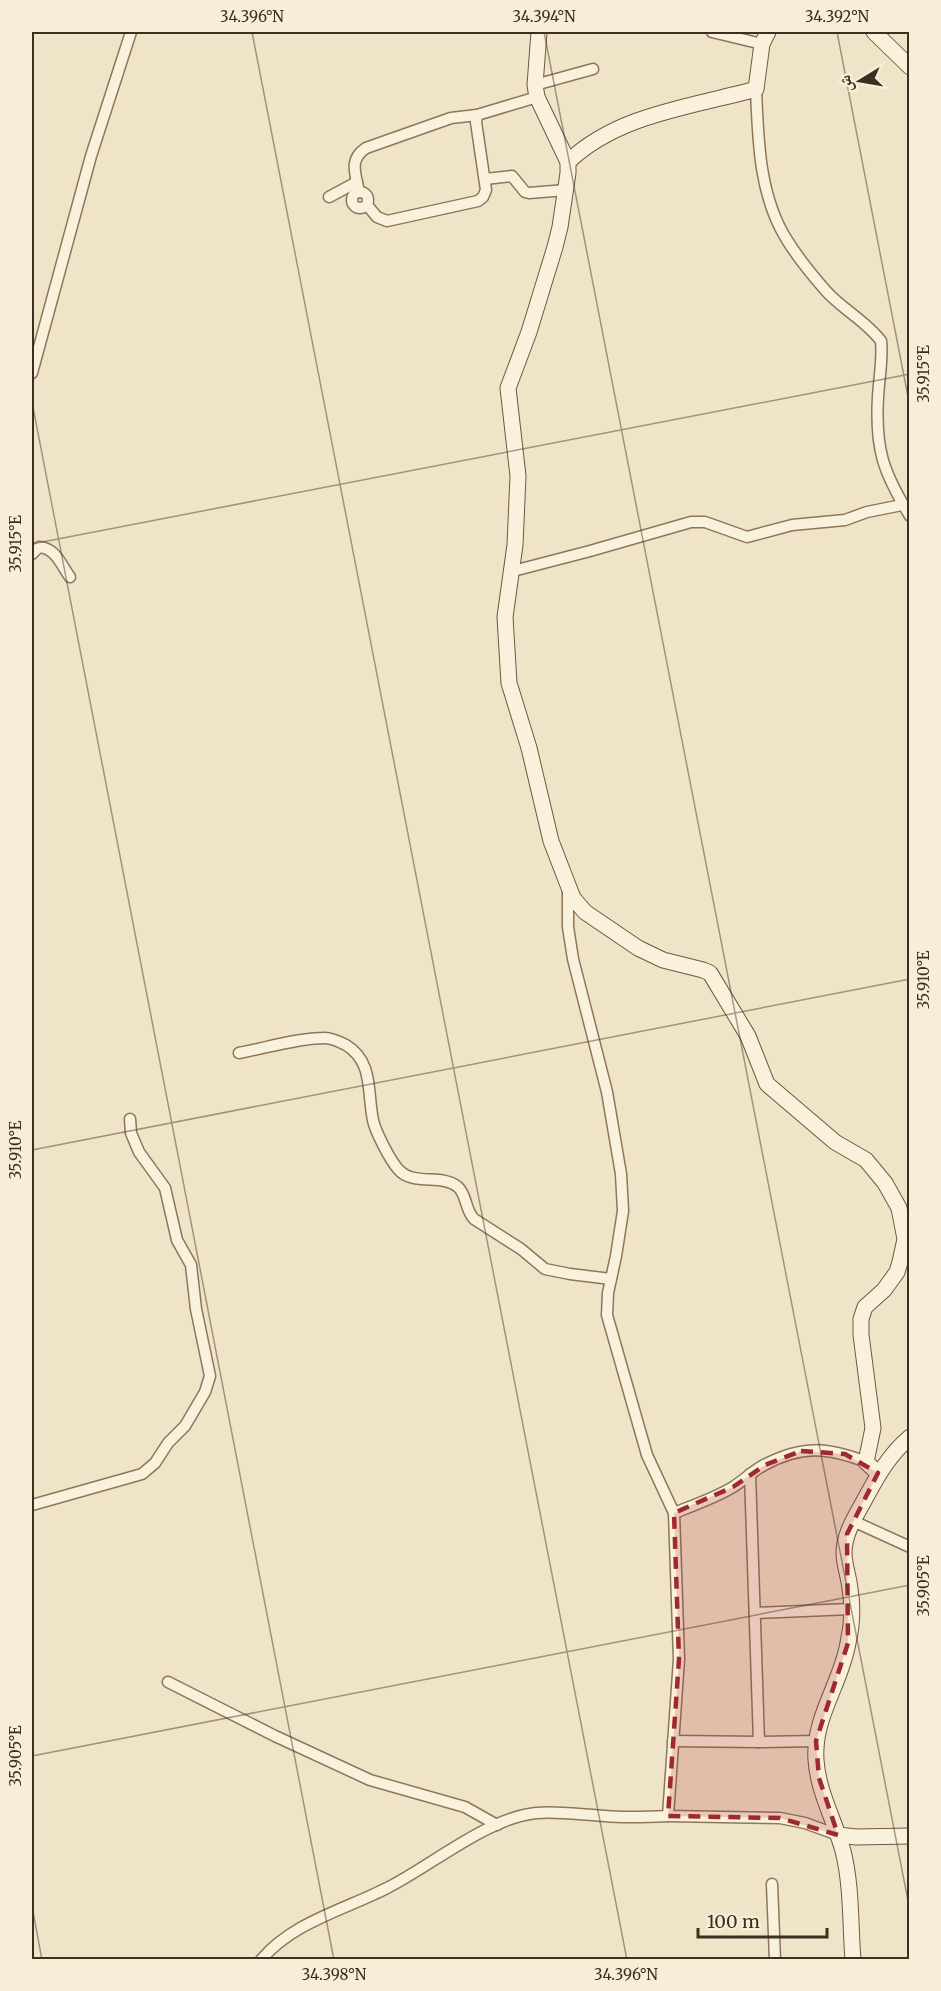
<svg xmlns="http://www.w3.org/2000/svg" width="941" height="1991" viewBox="0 0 941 1991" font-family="Merriweather,'Noto Naskh Arabic',serif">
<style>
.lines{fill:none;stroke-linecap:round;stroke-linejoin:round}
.street-casing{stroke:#8d765c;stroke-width:13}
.secondary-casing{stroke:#6f573f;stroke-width:17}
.street{stroke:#faf1dc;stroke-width:10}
.secondary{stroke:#faf1dc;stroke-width:15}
.marked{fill:#9e2a2b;fill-opacity:0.2;stroke:#9e2a2b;stroke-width:4.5;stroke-dasharray:12 8;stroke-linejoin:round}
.ticks{fill:none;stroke:#3d2e20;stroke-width:1.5;stroke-opacity:0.45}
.neatline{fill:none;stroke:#3d2e20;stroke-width:2}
.ticks-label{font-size:15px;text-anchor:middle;fill:#3d2e20}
</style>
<rect width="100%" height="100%" fill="#f0e4c8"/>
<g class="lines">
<defs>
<g id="street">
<path d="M 712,32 L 762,44"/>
<path d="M 535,85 L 593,69"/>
<path d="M 756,89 C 758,139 759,196 787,240 C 798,258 812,275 826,291 C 842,309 866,321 881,341 C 883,359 879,378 878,397 C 875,449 883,472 910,516"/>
<path d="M 485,179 L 512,176 L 525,192 L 529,193 L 566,190"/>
<path d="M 359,192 C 356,174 348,160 366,148 L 451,118 L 477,115 L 537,97"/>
<circle cx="360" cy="200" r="8"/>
<path d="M 329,197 L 357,182"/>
<path d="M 367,205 L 377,217 L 387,221 L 478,201 L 483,197 L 486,190 L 476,122 L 477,115"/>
<path d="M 32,373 L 91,156 L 131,32"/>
<path d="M 32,554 L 39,547 C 56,548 61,565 70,577"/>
<path d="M 513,571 L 590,551 L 691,522 L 705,522 L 747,537 L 792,525 L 845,520 L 867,512 L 902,505"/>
<path d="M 568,889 L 568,927 L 573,959 L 607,1092 L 621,1174 L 623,1211 L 616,1256 L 608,1293 L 607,1315 L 647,1455 L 674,1513 L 679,1659 L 668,1816 L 780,1818 L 805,1823 L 838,1835"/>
<path d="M 239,1053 C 266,1048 298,1038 325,1038 C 332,1038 340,1042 346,1045 C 374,1062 367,1093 373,1120 C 375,1131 390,1160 398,1169 C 413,1187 442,1173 458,1187 C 467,1195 465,1210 474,1219 L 521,1249 L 545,1269 L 570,1274 L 611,1279"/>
<path d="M 750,1474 L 759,1742"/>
<path d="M 32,1505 L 142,1474 L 155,1463 L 168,1443 L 185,1426 L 205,1392 L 210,1376 L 196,1309 L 191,1265 L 177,1240 L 165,1188 L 139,1152 L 131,1133 L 130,1119"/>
<path d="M 674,1513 C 694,1505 715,1498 733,1487 C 744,1480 753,1471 764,1465 C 802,1445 827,1447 866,1462"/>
<path d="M 853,1521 L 910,1547"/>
<path d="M 755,1613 L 851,1609"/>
<path d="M 168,1682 L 275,1736 L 370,1780 L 465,1807 L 497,1825"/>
<path d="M 673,1741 L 759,1742 L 816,1741"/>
<path d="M 772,1884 L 775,1960"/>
<path d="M 261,1960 C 293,1922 344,1910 387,1888 C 431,1866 487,1818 536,1813 C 559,1811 582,1815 605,1816 C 626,1818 647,1817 668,1816"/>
</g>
<g id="secondary">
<path d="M 539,32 L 535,85 L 537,97 L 568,162 L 568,173 L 560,227 L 555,247 L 529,332 L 508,388 L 518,476 L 515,545 L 505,617 L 509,683 L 529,748 L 551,841 L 573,898 L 585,912 L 638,948 L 663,960 L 703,970 L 710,973 L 748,1036 L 767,1084 L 835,1142 L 866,1160 L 885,1183 L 899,1208 L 905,1239 L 900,1262 L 897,1272 L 884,1290 L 865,1307 L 861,1319 L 861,1335 L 873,1428 L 866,1462 L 878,1473"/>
<path d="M 874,32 L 910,67"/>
<path d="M 568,162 C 618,114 692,107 756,89 L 762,44 L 768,32"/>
<path d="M 838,1835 L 856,1837 L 910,1836"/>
<path d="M 853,1960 C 850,1923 852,1887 843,1851 C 835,1821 818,1792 816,1760 C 813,1717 841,1684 848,1643 C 852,1626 853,1607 850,1589 C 849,1577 844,1565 844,1553 C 844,1533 856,1516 865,1499 C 878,1475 889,1455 910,1437"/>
</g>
</defs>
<use href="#street" class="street-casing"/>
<use href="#secondary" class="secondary-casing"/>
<use href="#street" class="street"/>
<use href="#secondary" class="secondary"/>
</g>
<path class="marked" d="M 801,1451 L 845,1454 L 878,1473 L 847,1534 L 848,1643 L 816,1741 L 819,1778 L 838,1835 L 780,1818 L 668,1816 L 679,1659 L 674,1513 L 733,1487 L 765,1465 Z"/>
<path class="ticks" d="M 252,32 L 627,1960M 544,32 L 910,1911M 837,32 L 910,407M 32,402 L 334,1960M 32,544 L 910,374M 32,1150 L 910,979M 32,1756 L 910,1585M 32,1906 L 42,1960"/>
<rect width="941" height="1991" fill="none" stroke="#f7eed8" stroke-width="66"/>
<g transform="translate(860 81) rotate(259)" stroke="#f7eed8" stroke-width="4.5" paint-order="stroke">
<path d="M0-4.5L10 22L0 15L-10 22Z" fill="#3d2e20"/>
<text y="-9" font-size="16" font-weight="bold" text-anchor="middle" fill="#3d2e20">ش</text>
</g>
<path d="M698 1928v9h129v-9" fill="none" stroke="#3d2e20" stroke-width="3"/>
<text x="707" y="1928" font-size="18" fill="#3d2e20" stroke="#f7eed8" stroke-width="4.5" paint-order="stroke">100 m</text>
<rect x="33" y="33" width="875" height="1925" class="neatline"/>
<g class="ticks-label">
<text x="252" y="22">34.396°N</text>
<text x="544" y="22">34.394°N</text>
<text x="837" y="22">34.392°N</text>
<text transform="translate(924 374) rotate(-90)" y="5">35.915°E</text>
<text transform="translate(16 544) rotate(-90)" y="5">35.915°E</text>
<text transform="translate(924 980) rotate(-90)" y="5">35.910°E</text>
<text transform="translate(16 1150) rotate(-90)" y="5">35.910°E</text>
<text transform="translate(924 1586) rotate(-90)" y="5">35.905°E</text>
<text transform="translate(16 1756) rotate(-90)" y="5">35.905°E</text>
<text x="334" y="1980">34.398°N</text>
<text x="626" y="1980">34.396°N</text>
</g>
</svg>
